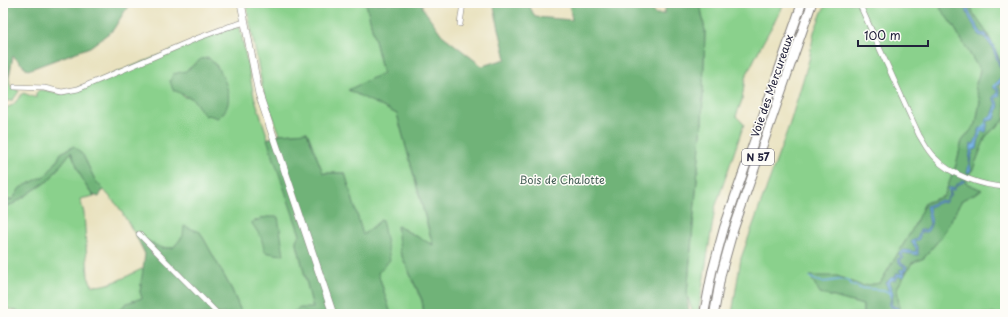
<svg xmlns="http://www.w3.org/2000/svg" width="1008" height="317" viewBox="0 0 1008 317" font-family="'Playpen Sans',sans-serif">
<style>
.green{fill:#8ad18c;stroke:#567a64;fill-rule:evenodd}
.forest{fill:#6fb378;stroke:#486a5a}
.water{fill:#6fb0e3;stroke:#48698f}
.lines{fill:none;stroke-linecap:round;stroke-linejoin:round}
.stream{stroke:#6fb0e3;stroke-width:1.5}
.minor-casing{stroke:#86827d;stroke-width:6}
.major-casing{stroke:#86827d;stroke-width:8}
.highway-casing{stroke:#86827d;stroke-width:10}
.minor{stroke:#fff;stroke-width:5}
.major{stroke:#fff;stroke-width:7}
.highway{stroke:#fff;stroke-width:8}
.labels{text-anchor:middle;stroke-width:3;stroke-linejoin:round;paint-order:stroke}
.shield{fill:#fdfcf7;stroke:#646373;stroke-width:1}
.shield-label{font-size:10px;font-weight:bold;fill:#22223b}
.street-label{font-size:11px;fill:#22223b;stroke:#fdfcf7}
.park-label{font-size:11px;fill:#465f57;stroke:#fdfcf7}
</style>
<rect width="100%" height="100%" fill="#fdfcf7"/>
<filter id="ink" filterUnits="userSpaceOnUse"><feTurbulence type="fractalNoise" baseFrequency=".025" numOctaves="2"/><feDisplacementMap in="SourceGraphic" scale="8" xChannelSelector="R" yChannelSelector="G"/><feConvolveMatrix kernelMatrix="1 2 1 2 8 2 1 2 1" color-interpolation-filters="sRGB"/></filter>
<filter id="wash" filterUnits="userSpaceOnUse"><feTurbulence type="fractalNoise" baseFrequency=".012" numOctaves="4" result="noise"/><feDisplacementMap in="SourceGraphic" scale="16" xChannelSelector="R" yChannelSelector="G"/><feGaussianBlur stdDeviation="0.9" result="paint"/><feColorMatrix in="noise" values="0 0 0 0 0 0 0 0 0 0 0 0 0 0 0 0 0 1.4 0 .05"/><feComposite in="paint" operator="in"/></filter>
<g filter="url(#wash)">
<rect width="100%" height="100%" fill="#e9e2bf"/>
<g class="green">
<path d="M 246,3 L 366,3 L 383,73 L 349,90 L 397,114 L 433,246 L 398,226 L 400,252 L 422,301 L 424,314 L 391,314 L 378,273 L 382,219 L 363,236 L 345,173 L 323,173 L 307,132 L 280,134 L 264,95 Z"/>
<path d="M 700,3 L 785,3 L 762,44 L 745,78 L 742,100 L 736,116 L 744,124 L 715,208 L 698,314 L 693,314 L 687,294 L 702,123 L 705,31 Z"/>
<path d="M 827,3 L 943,3 L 940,8 L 954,27 L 980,71 L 975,87 L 980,101 L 976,124 L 962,141 L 956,165 L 944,196 L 925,203 L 912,230 L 880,283 L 862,286 L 837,276 L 820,293 L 863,305 L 863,314 L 732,314 L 741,258 L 790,123 L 809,60 L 814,32 L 822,12 Z"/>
<path d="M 971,3 L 1005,3 L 1005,70 L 987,33 L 973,13 Z"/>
<path d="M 235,27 L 240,28 L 254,96 L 300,235 L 296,240 L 313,308 L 293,312 L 293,314 L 242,314 L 232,290 L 200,232 L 183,236 L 173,248 L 161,248 L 135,234 L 118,206 L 95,180 L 83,155 L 74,146 L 61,153 L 57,161 L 47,175 L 20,188 L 13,199 L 3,202 L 3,109 L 13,105 L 23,93 L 36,98 L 36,93 L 39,90 L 44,90 L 63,94 L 198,40 ZM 209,58 L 217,66 L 229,93 L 192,98 L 184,97 L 179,92 C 185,75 189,62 209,58 Z"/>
<path d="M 3,59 L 9,77 L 10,86 L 19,91 L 13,100 L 3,102 Z"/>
<path d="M 1005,116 L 1005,314 L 900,314 L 897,288 L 912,263 L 924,258 L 942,236 L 962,200 L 982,190 L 966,183 L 967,177 L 973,169 L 986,136 L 1004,120 Z"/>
<path d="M 71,152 L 88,190 L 94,196 L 80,199 L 84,213 L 88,277 L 92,285 C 107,289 130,274 144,268 L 140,292 L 142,298 L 127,303 L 114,314 L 29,314 L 5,308 L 3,309 L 3,207 L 13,204 L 49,180 Z"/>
</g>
<g class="forest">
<path d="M 3,3 L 130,3 L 113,30 L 90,47 L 28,70 L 13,56 L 9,77 L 3,59 Z"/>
<path d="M 366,3 L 422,3 L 422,7 L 442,35 L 482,66 L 506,59 L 493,3 L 528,3 L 535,17 L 572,20 L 569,3 L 650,3 L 655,14 L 664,14 L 667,3 L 700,3 L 705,31 L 702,123 L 687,294 L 689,314 L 424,314 L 422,300 L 400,252 L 397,226 L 433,245 L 397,114 L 348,90 L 383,73 Z"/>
<path d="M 943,3 L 971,3 L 973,13 L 987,33 L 1005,70 L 1005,75 L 1000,85 C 1004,96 1008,108 1004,120 L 986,136 L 973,169 L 967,177 L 966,183 L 982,190 L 962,200 L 942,236 L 924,258 L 912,263 L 897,288 L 900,314 L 863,314 L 863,305 L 820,293 L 810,276 L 837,276 L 862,286 L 880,283 L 912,230 L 925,203 L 944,196 L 956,165 L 962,141 L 976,124 L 980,101 L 975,87 L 980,71 L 954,27 L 940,8 Z"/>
<path d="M 209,58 C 224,72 240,105 217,118 L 209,115 L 205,116 L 192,98 C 184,97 180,92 173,90 L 170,81 L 173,74 L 186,71 L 201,59 Z"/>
<path d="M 307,132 L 323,173 L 345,173 L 363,235 L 382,219 L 390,260 L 378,273 L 391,314 L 293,314 L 293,312 L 300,308 L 313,308 L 296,240 L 300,235 L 267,139 L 280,134 Z"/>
<path d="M 74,146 L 83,155 L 95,180 L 103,189 L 99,197 C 85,195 77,164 71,152 L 49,180 L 13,204 L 3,207 L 3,202 L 13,199 L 20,188 L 46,175 L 57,161 L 61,153 Z"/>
<path d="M 267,217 L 278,217 L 284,255 L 274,254 L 265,252 L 261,237 L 251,222 Z"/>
<path d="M 184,226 L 200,232 L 232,290 L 242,314 L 114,314 L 127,303 L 142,298 L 140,292 L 145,254 L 135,234 L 161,248 L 173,248 L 183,236 Z"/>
</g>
<g class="water">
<path d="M 968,3 L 970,3 L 970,5 L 968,9 C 971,18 977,25 982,34 L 985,33 L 994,46 L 1001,68 L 1003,72 L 1003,80 L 996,87 L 998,88 L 1000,96 L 995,98 L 999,105 L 995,119 L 988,121 L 986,132 L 980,131 L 977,149 L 973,150 L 970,162 L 971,170 L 968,173 L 967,173 C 969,169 970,150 971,144 L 974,144 L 980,128 L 984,129 L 987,118 L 992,116 L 996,105 L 993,97 L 997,94 L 997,90 L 992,87 L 1001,78 L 1002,73 L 992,47 L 984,36 L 980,36 C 975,26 969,20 966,9 Z"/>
<path d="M 963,180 L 965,181 L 956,186 L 954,190 L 950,190 L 951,194 L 945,203 L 941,202 L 929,207 C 930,218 935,221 927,232 L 921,232 L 919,239 L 914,242 L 918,247 L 918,255 L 905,253 L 903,253 L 902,255 L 904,258 L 900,260 L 902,264 L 907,266 L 906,271 L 903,271 L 905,273 L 904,277 L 898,276 L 896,280 L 892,280 L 889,283 L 893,293 L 891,305 L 898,308 L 899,314 L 896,314 L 896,309 L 889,306 L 891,299 L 886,283 L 892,277 L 895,278 L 897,273 L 903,274 L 899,270 L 904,269 L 905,267 L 901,265 L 897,259 L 901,258 L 899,254 L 904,250 L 916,252 L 916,248 L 911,242 L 917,238 L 920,230 L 926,230 L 930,224 L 926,206 L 941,200 L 945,201 L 950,194 L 948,188 L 954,188 L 956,185 Z"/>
</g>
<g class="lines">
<g class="stream">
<path d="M 979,135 L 986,123"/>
<path d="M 810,277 C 823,287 833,278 848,280 L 853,286 L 858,286 L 859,288 L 884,290 L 890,293"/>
</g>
</g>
</g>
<g filter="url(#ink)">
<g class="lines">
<defs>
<g id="minor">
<path d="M 859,3 L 919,135 C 924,143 928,152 935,158 C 950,175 983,186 1005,187"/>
<path d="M 460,24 L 463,3"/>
<path d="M 15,87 L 44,88 L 62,92 L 78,89 L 198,38 L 228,27 L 245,22"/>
<path d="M 139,234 L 218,314"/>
</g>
<path id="major" d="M 241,3 L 259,94 L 333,314"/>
<g id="highway">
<path d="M 704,314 L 712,272 L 724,228 L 802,3"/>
<path d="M 714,314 L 721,274 L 733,231 L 812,3"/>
</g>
</defs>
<use href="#minor" class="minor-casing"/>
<use href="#major" class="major-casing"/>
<use href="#highway" class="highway-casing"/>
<use href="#minor" class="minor"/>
<use href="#major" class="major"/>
<use href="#highway" class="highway"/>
</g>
</g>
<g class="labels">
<rect class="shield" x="742" y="149" width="32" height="16" rx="3"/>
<g class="shield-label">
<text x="758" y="161">N 57</text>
</g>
<g class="street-label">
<text transform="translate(772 86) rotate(-71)" y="4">Voie des Mercureaux</text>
</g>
<g class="park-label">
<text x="562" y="184">Bois de Chalotte</text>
</g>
</g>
<rect width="1008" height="317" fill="none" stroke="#fdfcf7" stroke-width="16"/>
<path d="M858 40v6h70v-6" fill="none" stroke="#22223b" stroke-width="2"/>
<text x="864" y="40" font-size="12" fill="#22223b" stroke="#fdfcf7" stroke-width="3" paint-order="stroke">100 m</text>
</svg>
